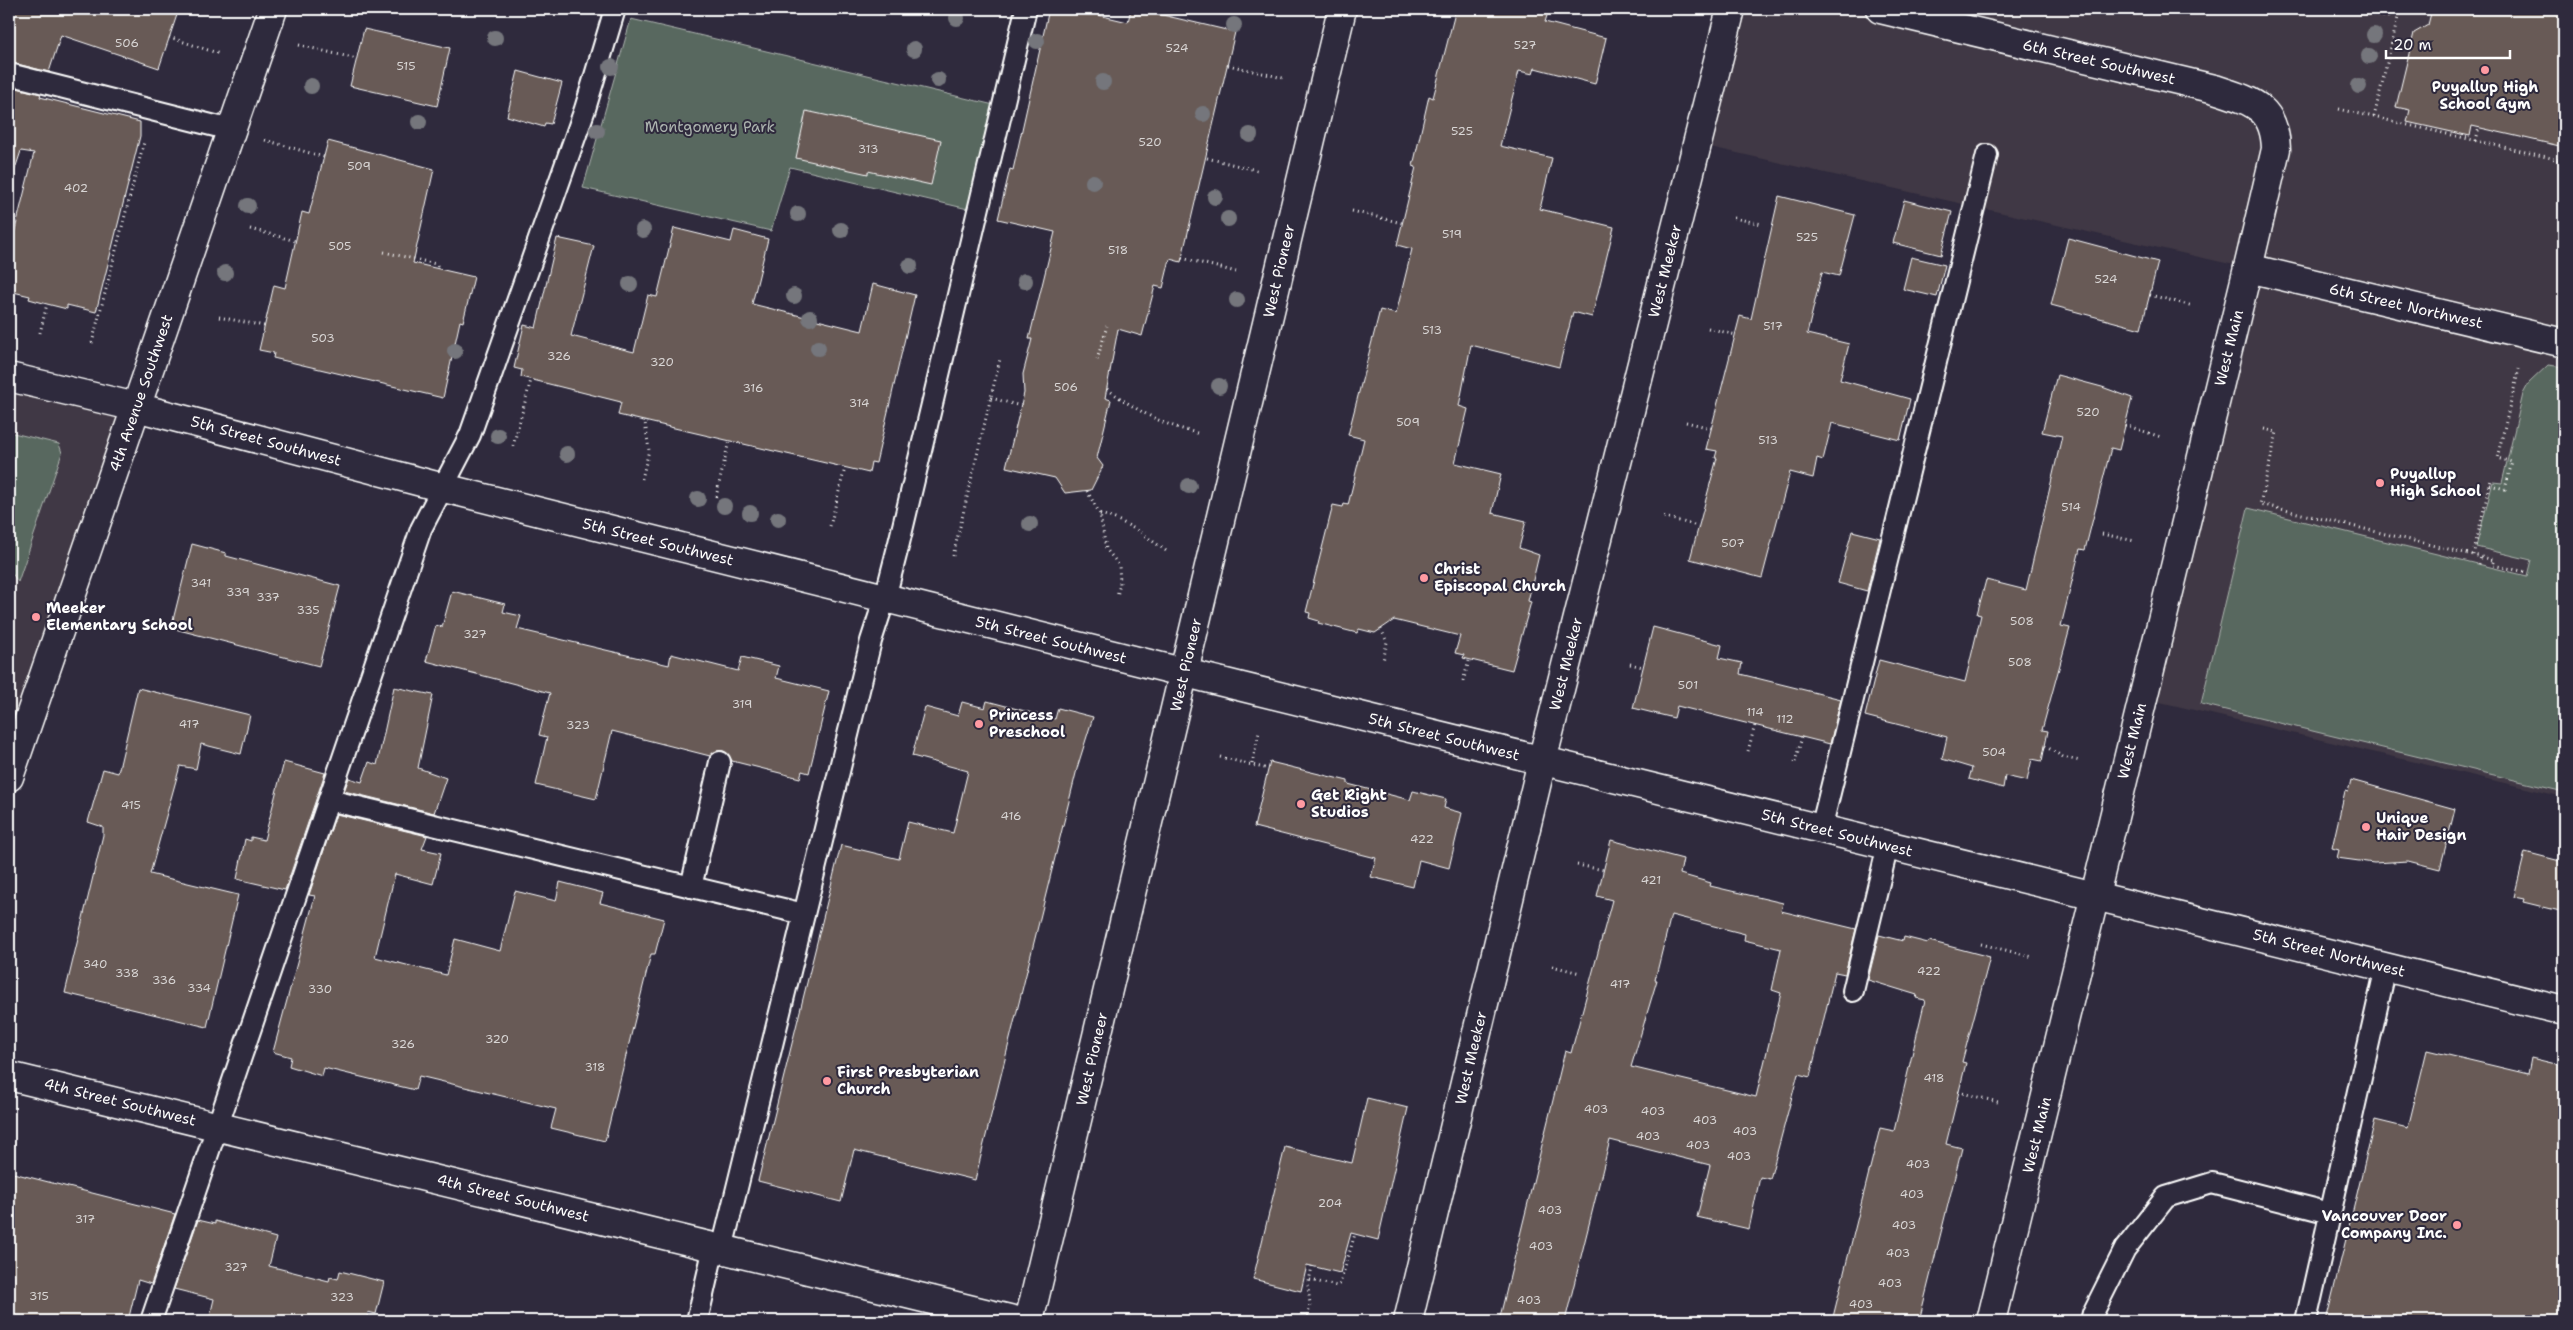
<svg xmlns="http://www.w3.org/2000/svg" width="2573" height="1330" viewBox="0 0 2573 1330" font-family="'Shantell Sans',sans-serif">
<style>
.built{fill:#403844}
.green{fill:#59685f;stroke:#acb4af}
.building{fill:#675a56;stroke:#fff;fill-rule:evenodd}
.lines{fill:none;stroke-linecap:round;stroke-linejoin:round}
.lane-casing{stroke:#fff;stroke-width:24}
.street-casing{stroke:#fff;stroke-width:31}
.secondary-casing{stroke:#fff;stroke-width:31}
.path{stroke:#fff;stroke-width:3;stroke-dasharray:1 4;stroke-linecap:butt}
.lane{stroke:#2f2a3d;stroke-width:20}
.street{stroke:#2f2a3d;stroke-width:28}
.secondary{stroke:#2f2a3d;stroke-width:28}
.tree{fill:#74767c}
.poi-dot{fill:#ff9aa2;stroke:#2f2a3d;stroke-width:2}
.labels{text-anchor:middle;stroke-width:4;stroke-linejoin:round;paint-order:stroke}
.number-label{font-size:12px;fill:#d9d6d5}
.street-label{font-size:15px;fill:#fff;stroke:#2f2a3d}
.poi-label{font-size:15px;font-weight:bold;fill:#fff;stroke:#2f2a3d;text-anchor:start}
.park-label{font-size:15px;fill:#acb4af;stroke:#2f2a3d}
</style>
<rect width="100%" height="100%" fill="#2f2a3d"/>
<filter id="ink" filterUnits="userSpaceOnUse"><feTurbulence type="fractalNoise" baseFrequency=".02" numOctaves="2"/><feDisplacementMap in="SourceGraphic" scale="10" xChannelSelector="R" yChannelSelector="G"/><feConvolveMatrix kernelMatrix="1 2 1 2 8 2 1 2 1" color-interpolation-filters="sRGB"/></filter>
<g filter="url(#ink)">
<g class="built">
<path d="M 1731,9 L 2564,9 L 2564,797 L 2143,698 L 2248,268 L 1697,144 Z"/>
<path d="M 9,377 L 136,407 L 9,777 Z"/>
</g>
<g class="green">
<path d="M 631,19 L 994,105 L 968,209 L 790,167 L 771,231 L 583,188 Z"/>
<path d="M 2548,365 L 2564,367 L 2564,792 L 2201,704 L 2248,508 L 2527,576 L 2531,560 L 2476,547 L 2493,482 L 2502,483 L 2523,394 L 2529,383 Z"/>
<path d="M 9,432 L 59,444 L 62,453 L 18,582 L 9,569 Z"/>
</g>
<g class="building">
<path d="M 9,9 L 179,9 L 159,68 L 61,35 L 49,72 L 9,62 Z"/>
<path d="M 1049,9 L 1073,9 L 1128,22 L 1131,9 L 1137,9 L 1235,32 L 1181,262 L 1170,259 L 1163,288 L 1155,286 L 1142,336 L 1118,329 L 1105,398 L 1111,400 L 1097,458 L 1103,466 L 1091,490 L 1065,493 L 1055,478 L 1006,467 L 1024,393 L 1023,374 L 1032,339 L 1029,339 L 1055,232 L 998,219 L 1010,169 L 1013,170 Z"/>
<path d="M 1456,9 L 1549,9 L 1545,22 L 1606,38 L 1595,84 L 1535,68 L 1533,74 L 1519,71 L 1500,146 L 1552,158 L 1540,209 L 1614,227 L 1592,317 L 1573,312 L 1559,367 L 1471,345 L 1459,406 L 1468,409 L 1455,463 L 1501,474 L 1492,513 L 1526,521 L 1519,548 L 1539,555 L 1528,601 L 1531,602 L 1512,670 L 1463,658 L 1464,655 L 1455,653 L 1460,636 L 1394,620 L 1375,633 L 1359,629 L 1357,633 L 1318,623 L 1319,621 L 1309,618 L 1310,613 L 1306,612 L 1333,505 L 1343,507 L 1344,504 L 1348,505 L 1364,439 L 1348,435 L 1380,310 L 1396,314 L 1412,249 L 1397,245 L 1416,167 L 1413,166 L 1429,96 L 1433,98 Z"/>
<path d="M 2432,9 L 2564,9 L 2564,147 L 2472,126 L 2470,136 L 2407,122 L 2410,110 L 2396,107 L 2414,33 L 2428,25 Z"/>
<path d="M 364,29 L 450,48 L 437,106 L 350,86 Z"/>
<path d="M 518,71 L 562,83 L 551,124 L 545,123 L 544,127 L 507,116 Z"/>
<path d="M 9,86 L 41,94 L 40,97 L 140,122 L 140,136 L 96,312 L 67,305 L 67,309 L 47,304 L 29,299 L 30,296 L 9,291 L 9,254 L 34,153 L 21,151 L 14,172 L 9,171 Z"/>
<path d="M 806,111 L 941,140 L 931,185 L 868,171 L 868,174 L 796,158 Z"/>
<path d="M 328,141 L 434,169 L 413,263 L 474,277 L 463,322 L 460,321 L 443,398 L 273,358 L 274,353 L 259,350 L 274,285 L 285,288 L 302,212 L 309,214 Z"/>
<path d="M 1779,196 L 1855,215 L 1839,276 L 1822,272 L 1807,334 L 1849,344 L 1840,380 L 1910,399 L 1900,440 L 1832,423 L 1823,460 L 1817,458 L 1813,478 L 1790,472 L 1762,578 L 1690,559 L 1717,458 L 1715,458 L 1717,451 L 1706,449 L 1740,316 L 1751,319 Z"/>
<path d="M 1904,200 L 1952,212 L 1941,255 L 1893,243 Z"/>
<path d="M 674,228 L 731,242 L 734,230 L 768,239 L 752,304 L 862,331 L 873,284 L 915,295 L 876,463 L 871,462 L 869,473 L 618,415 L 621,402 L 521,377 L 522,370 L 514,368 L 524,325 L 536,328 L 557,238 L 594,246 L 571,336 L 634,352 L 648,295 L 657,297 Z"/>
<path d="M 2068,238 L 2158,262 L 2141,329 L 2051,305 Z"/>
<path d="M 1911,257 L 1945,265 L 1937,297 L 1903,289 Z"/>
<path d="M 2057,375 L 2102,387 L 2132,398 L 2119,450 L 2111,448 L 2085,550 L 2080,549 L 2061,626 L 2070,628 L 2042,730 L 2048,731 L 2042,761 L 2032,759 L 2027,781 L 2005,776 L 2003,788 L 1969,779 L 1972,768 L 1942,759 L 1947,737 L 1865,716 L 1879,660 L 1965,682 L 1981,615 L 1977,614 L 1986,580 L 2026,590 L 2062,436 L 2042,432 Z"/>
<path d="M 1852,531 L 1880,538 L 1867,591 L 1838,583 Z"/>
<path d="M 192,544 L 226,553 L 226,556 L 340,586 L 319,666 L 171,628 Z"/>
<path d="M 452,591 L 505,604 L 503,612 L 521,616 L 517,629 L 669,665 L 671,654 L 738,671 L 742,657 L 779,666 L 776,678 L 829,691 L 809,773 L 802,771 L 800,778 L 732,761 L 728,754 L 723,751 L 716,751 L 710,756 L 612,731 L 596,799 L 536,785 L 547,737 L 539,735 L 550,693 L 426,661 L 436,625 L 442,627 Z"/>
<path d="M 1653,627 L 1722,645 L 1719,658 L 1742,663 L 1740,674 L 1841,699 L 1830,744 L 1677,706 L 1674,718 L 1633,708 Z"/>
<path d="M 394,687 L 433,695 L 418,768 L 446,778 L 434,813 L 344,791 L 349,778 L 362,782 L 369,762 L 377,765 Z"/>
<path d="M 138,688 L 250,715 L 241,754 L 201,744 L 196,769 L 180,766 L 150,874 L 238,895 L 207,1027 L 65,993 L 103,835 L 103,827 L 88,822 L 103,769 L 118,773 Z"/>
<path d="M 987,701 L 1055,719 L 1058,708 L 1093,717 L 1078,765 L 975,1180 L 854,1150 L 841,1202 L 758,1181 L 841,845 L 899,859 L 908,822 L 953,833 L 968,771 L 912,756 L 925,707 L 958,716 L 962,702 L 985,708 Z"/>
<path d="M 284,762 L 325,773 L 285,890 L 237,879 L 245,839 L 251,841 L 251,837 L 264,840 Z"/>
<path d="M 1270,762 L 1348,781 L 1348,784 L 1410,800 L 1413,791 L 1446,799 L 1444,808 L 1462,813 L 1449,868 L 1419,860 L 1413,887 L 1371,877 L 1376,858 L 1254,827 Z"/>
<path d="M 2351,780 L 2455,809 L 2440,869 L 2408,861 L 2374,863 L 2337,858 L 2339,850 L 2332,848 L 2345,791 L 2348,792 Z"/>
<path d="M 336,814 L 427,836 L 422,849 L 441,853 L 433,884 L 395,874 L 375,957 L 446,975 L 455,939 L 500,951 L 515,891 L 556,901 L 560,882 L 603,893 L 600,903 L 664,919 L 655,954 L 651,954 L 605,1141 L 551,1128 L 556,1109 L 419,1076 L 415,1090 L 324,1068 L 322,1076 L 289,1066 L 291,1057 L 273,1052 L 315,896 L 309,895 Z"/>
<path d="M 1611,840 L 1683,859 L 1680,874 L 1711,883 L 1710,886 L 1783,903 L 1781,911 L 1856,929 L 1845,974 L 1835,972 L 1810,1077 L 1798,1074 L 1770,1179 L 1760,1177 L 1749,1229 L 1697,1217 L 1710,1165 L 1610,1140 L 1565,1321 L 1499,1321 L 1565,1051 L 1571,1053 L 1612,900 L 1597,896 ZM 1671,915 L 1745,934 L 1744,940 L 1781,949 L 1772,990 L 1781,993 L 1756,1097 L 1631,1067 L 1657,980 L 1655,980 Z"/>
<path d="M 2525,852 L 2564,862 L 2564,912 L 2523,902 L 2524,899 L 2514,897 Z"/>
<path d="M 1879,935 L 1903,941 L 1904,937 L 1928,943 L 1929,941 L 1990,957 L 1962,1062 L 1966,1063 L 1946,1144 L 1962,1148 L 1919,1321 L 1832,1321 L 1880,1128 L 1894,1131 L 1925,1000 L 1916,998 L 1917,995 L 1868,980 Z"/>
<path d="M 2427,1050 L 2528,1074 L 2531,1058 L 2564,1066 L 2564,1321 L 2326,1321 L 2375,1120 L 2408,1128 Z"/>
<path d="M 1367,1098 L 1408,1108 L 1378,1240 L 1351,1233 L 1340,1273 L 1307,1265 L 1301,1291 L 1253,1279 L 1285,1147 L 1352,1163 Z"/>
<path d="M 9,1172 L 175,1214 L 151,1284 L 138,1280 L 128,1321 L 9,1321 Z"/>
<path d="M 198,1220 L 215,1224 L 215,1221 L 276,1238 L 269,1266 L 329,1281 L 330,1277 L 338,1279 L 340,1271 L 384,1282 L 376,1314 L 368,1312 L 366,1321 L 232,1321 L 210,1316 L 214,1299 L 174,1289 Z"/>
</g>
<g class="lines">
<defs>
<g id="lane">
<path d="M 9,74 L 231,130"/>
<path d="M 329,800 L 804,914"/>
<path d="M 1821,829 L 1987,155"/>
<path d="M 691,887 L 720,762"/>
<path d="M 1853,991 L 1888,845"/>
<path d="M 722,1249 L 871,641 L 885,598 L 899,543 L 1026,9"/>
<path d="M 151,1321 L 421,529 L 470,435 L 585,109 L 615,9"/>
<path d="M 697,1321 L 714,1247"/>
<path d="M 2091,1321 L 2093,1313 L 2125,1249 L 2166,1197 L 2212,1183 L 2330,1213"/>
<path d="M 2306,1321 L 2386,967"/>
</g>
<g id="street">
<path d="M 1880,9 L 2215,89 C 2251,101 2275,106 2276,149 L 2248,268 L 1991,1321"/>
<path d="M 2248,268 L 2564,343"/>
<path d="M 9,777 L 273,9"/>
<path d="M 9,1076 L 1018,1321"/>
<path d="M 1408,1321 L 1542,761 L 1731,9"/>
</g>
<g id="secondary">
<path d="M 9,377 L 136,407 L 444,488 L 1238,686 L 2564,1011"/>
<path d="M 1029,1321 L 1342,9"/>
</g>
</defs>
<use href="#lane" class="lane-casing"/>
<use href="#street" class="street-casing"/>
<use href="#secondary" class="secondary-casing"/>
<g class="path">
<path d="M 2363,13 L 2389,17 L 2399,9"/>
<path d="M 169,37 L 220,54"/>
<path d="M 299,45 L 357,59"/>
<path d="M 1228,65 L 1283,78"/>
<path d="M 2339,109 L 2564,161"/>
<path d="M 2374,117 L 2400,9"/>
<path d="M 265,140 L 324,157"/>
<path d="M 2476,141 L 2479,127"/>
<path d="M 1207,158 L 1260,171"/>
<path d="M 1352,211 L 1402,223"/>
<path d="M 1734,218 L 1762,224"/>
<path d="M 250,229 L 296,241"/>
<path d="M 384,252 L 436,264 L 439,268"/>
<path d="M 1182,258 L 1236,272"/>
<path d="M 2150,295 L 2193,306"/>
<path d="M 219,317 L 264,326"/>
<path d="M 1708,328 L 1736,335"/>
<path d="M 40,333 L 47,304"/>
<path d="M 92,343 L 144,142"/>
<path d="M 1097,360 L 1107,326"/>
<path d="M 1107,389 C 1138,411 1160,424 1197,433"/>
<path d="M 991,398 L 1021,406"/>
<path d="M 1686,422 L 1711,428"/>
<path d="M 2125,425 L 2161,437"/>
<path d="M 2264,429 L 2277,432 L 2260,504 L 2494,560 L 2492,565 L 2527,572"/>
<path d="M 513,446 L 531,380"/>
<path d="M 642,479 L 649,450 L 645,422"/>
<path d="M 2490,485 L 2505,489 L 2512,462 L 2497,458 L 2519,369"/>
<path d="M 1087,491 L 1100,514 L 1106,549 L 1119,565 L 1120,584 L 1117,596"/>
<path d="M 716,497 L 729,441"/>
<path d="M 1100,514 C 1127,521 1147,537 1169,553"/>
<path d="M 1664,517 L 1698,526"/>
<path d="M 830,526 L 845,468"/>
<path d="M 2102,534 L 2135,541"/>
<path d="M 2473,555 L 2491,480"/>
<path d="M 953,556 L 1000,359"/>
<path d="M 2479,564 L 2481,557"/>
<path d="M 1381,629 L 1387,642 L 1383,661"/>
<path d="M 1630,664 L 1643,667"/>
<path d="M 1463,681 L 1469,661"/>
<path d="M 2045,746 L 2063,757 L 2080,761"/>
<path d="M 1748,751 L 1755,725"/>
<path d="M 1220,757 L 1268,769"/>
<path d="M 1795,762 L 1802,737"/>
<path d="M 1252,764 L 1259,732"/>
<path d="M 1577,865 L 1604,870"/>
<path d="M 1981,944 L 2033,957"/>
<path d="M 1552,966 L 1580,973"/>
<path d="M 1958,1092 L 1998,1102"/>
<path d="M 1310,1280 L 1337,1286 L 1340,1284 L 1355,1234"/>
<path d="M 1307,1321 L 1310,1304 L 1308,1287 L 1312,1266"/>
</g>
<use href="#lane" class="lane"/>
<use href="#street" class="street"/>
<use href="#secondary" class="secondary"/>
</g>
<g class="tree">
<circle cx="957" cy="18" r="8"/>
<circle cx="1234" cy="25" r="8"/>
<circle cx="2374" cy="35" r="8"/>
<circle cx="495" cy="38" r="8"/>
<circle cx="1037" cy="41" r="8"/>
<circle cx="914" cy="49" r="8"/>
<circle cx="2369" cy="56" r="8"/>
<circle cx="611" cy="67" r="8"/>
<circle cx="938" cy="80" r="8"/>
<circle cx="1103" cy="82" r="8"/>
<circle cx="311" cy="86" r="8"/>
<circle cx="2359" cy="86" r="8"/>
<circle cx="1203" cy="114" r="8"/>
<circle cx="419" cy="122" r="8"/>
<circle cx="597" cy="131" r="8"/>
<circle cx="1250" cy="135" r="8"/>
<circle cx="1093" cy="182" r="8"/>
<circle cx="1215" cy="197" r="8"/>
<circle cx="248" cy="206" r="8"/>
<circle cx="798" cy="214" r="8"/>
<circle cx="1228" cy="219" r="8"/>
<circle cx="643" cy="230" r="8"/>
<circle cx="841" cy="230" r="8"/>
<circle cx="910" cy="266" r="8"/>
<circle cx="225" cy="273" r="8"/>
<circle cx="1025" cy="281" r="8"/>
<circle cx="630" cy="284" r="8"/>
<circle cx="794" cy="296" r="8"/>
<circle cx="1237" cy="300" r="8"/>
<circle cx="810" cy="318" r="8"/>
<circle cx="818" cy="348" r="8"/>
<circle cx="455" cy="351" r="8"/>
<circle cx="1219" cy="386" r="8"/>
<circle cx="498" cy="436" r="8"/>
<circle cx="567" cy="454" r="8"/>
<circle cx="1189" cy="486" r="8"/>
<circle cx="698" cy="499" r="8"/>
<circle cx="724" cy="506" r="8"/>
<circle cx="750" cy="513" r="8"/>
<circle cx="778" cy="519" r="8"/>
<circle cx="1030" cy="524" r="8"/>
</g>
</g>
<g class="poi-dot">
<circle cx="2485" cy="70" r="5"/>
<circle cx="2380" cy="483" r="5"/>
<circle cx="1424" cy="578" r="5"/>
<circle cx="36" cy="617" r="5"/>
<circle cx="979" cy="724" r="5"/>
<circle cx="1301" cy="804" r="5"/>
<circle cx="2366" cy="827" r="5"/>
<circle cx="827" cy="1081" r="5"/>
<circle cx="2457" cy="1225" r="5"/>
</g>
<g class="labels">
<g class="number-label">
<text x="127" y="47">506</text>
<text x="1525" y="49">527</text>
<text x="1177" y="52">524</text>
<text x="406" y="70">515</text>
<text x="1462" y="135">525</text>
<text x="1150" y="146">520</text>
<text x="868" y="153">313</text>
<text x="359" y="170">509</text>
<text x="76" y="192">402</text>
<text x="1452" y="238">519</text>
<text x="1807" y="241">525</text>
<text x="340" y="250">505</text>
<text x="1118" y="254">518</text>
<text x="2106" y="283">524</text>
<text x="1773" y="330">517</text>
<text x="1432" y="334">513</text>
<text x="323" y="342">503</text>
<text x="559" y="360">326</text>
<text x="662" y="366">320</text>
<text x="1066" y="391">506</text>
<text x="753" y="392">316</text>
<text x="859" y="407">314</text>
<text x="2088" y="416">520</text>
<text x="1408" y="426">509</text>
<text x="1768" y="444">513</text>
<text x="2071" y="511">514</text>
<text x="1733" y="547">507</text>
<text x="201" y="587">341</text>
<text x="238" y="596">339</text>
<text x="268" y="601">337</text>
<text x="308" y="614">335</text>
<text x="2022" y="625">508</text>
<text x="475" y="638">327</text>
<text x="2020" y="666">508</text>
<text x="1688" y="689">501</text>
<text x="742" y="708">319</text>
<text x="1755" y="716">114</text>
<text x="1785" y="723">112</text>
<text x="189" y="728">417</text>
<text x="578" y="729">323</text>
<text x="1994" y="756">504</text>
<text x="131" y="809">415</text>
<text x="1011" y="820">416</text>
<text x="1422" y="843">422</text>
<text x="1651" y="884">421</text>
<text x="95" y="968">340</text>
<text x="1929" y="975">422</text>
<text x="127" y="977">338</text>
<text x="164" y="984">336</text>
<text x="1620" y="988">417</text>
<text x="199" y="992">334</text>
<text x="320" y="993">330</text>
<text x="497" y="1043">320</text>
<text x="403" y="1048">326</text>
<text x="595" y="1071">318</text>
<text x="1934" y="1082">418</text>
<text x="1596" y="1113">403</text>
<text x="1653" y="1115">403</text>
<text x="1705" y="1124">403</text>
<text x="1745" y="1135">403</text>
<text x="1648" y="1140">403</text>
<text x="1698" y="1149">403</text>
<text x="1739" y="1160">403</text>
<text x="1918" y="1168">403</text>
<text x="1912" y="1198">403</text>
<text x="1330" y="1207">204</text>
<text x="1550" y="1214">403</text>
<text x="85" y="1223">317</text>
<text x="1904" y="1229">403</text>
<text x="1541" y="1250">403</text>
<text x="1898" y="1257">403</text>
<text x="236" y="1271">327</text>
<text x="1890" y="1287">403</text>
<text x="39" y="1300">315</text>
<text x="342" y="1301">323</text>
<text x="1529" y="1304">403</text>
<text x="1861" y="1308">403</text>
</g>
<g class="street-label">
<text transform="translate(2099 62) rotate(13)" y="5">6th Street Southwest</text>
<text transform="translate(1279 271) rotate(-77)" y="5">West Pioneer</text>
<text transform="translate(1665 271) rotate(-76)" y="5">West Meeker</text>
<text transform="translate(2406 306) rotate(13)" y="5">6th Street Northwest</text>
<text transform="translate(2229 348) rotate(-76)" y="5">West Main</text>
<text transform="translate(141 393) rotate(-71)" y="5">4th Avenue Southwest</text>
<text transform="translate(266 441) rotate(15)" y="5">5th Street Southwest</text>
<text transform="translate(658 542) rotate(14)" y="5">5th Street Southwest</text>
<text transform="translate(1051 640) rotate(14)" y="5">5th Street Southwest</text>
<text transform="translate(1566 664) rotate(-76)" y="5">West Meeker</text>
<text transform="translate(1186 665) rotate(-77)" y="5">West Pioneer</text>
<text transform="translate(1444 737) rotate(14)" y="5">5th Street Southwest</text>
<text transform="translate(2132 741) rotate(-76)" y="5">West Main</text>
<text transform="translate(1837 833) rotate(14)" y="5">5th Street Southwest</text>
<text transform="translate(2329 953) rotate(14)" y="5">5th Street Northwest</text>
<text transform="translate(1471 1058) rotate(-77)" y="5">West Meeker</text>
<text transform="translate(1092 1059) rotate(-77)" y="5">West Pioneer</text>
<text transform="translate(120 1102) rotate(14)" y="5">4th Street Southwest</text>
<text transform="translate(2037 1135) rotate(-76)" y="5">West Main</text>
<text transform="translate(513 1198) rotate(14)" y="5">4th Street Southwest</text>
</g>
<g class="poi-label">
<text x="2485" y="92" text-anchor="middle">Puyallup High<tspan x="2485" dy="17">School Gym</tspan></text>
<text x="2390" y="479">Puyallup<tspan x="2390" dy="17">High School</tspan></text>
<text x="1434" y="574">Christ<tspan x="1434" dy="17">Episcopal Church</tspan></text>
<text x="46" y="613">Meeker<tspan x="46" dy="17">Elementary School</tspan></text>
<text x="989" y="720">Princess<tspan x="989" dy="17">Preschool</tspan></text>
<text x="1311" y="800">Get Right<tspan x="1311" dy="17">Studios</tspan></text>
<text x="2376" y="823">Unique<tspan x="2376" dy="17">Hair Design</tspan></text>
<text x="837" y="1077">First Presbyterian<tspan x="837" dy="17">Church</tspan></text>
<text x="2447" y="1221" text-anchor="end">Vancouver Door<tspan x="2447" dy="17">Company Inc.</tspan></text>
</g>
<g class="park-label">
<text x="710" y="132">Montgomery Park</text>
</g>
</g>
<rect width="2573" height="1330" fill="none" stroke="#2f2a3d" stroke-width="30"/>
<rect x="15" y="15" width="2543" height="1300" fill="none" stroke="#fff" stroke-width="2" filter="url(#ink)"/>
<path d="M2386 50v8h124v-8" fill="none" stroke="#ffffff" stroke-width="2.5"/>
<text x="2393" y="50" font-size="15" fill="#ffffff" stroke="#2f2a3d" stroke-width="4" paint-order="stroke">20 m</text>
</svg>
